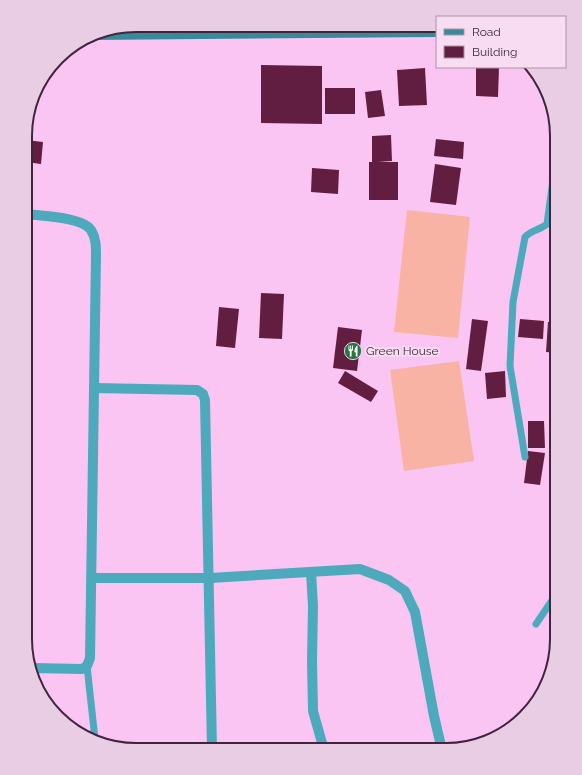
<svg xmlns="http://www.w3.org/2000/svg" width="582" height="775" viewBox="0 0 582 775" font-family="Raleway,sans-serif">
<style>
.pitch{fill:#f9b3a4}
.building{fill:#621e41}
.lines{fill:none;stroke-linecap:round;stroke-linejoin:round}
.lane{stroke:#4caabc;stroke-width:7}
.street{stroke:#4caabc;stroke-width:10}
.secondary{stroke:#368a9a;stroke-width:10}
.labels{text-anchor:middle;stroke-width:4;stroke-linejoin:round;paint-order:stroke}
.poi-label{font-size:12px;fill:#40263d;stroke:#f7dcf2;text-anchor:start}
.rim{fill:none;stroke:#40263d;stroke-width:2}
</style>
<rect width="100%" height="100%" fill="#fac5f2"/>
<g class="pitch">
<path d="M 407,210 L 470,217 L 458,338 L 394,332 Z"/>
<path d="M 459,361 L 474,461 L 404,471 L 390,370 Z"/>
</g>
<g class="building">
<path d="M 261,65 L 322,66 L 322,124 L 261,123 Z"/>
<path d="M 476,67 L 499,67 L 498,97 L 476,96 Z"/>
<path d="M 425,68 L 427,105 L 399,106 L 397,70 Z"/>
<rect x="325" y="88" width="30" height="26"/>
<path d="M 381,90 L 385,116 L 368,118 L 365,92 Z"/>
<path d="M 391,135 L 392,161 L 378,162 L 398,162 L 398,200 L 369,200 L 369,162 L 372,162 L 372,136 Z"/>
<path d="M 436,139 L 464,142 L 463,159 L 434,156 Z"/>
<path d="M 26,140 L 43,142 L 41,164 L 26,162 Z"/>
<path d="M 435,164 L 461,168 L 456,205 L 430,202 Z"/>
<path d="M 312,168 L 339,170 L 338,194 L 311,192 Z"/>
<path d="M 261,293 L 284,294 L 282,339 L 259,338 Z"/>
<path d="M 219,307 L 239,309 L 235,348 L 216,346 Z"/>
<path d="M 472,319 L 488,321 L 481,371 L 466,369 Z"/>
<path d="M 520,319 L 544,321 L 543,339 L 518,337 Z"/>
<path d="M 548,322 L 557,322 L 557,353 L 546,352 Z"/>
<path d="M 338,327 L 362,330 L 357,371 L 333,368 Z"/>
<path d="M 345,371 L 378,391 L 371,402 L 338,383 Z"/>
<path d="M 505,371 L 506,397 L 487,399 L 485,373 Z"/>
<path d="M 528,421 L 544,421 L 545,448 L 528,448 Z"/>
<path d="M 528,451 L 545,453 L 540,485 L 524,483 Z"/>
</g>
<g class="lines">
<g class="lane">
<path d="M 525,457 L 510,366 L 513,302 L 525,237 C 531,230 540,230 547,224 L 553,180 L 557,174"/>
<path d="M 536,624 L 557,593"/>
<path d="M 87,666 L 95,739"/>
</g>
<g class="street">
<path d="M 26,214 C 42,216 82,217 91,230 C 96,238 96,246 96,255 L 90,658 L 87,666 L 82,669 L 32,668"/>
<path d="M 94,388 L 197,390 L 203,394 L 205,400 L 212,749"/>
<path d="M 311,572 L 313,606 L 312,661 L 313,711 L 324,750"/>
<path d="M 92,578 L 210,578 L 360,569 L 389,580 L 405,591 L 415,612 L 434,716 L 442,750"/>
</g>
<path class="secondary" d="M 92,35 L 437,32"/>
</g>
<defs>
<symbol id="restaurant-disc" viewBox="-11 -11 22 22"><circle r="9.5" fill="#297544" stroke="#f7dcf2"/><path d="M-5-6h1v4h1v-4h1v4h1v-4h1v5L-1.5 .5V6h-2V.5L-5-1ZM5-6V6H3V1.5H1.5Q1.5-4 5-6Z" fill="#fff"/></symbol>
</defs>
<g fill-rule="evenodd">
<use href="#restaurant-disc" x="343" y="341" width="20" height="20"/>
</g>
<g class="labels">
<g class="poi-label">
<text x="366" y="355">Green House</text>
</g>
</g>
<path d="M0 0H582V775H0ZM136 32H446A104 104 0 0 1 550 136V639A104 104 0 0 1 446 743H136A104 104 0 0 1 32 639V136A104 104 0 0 1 136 32Z" fill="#e8cde4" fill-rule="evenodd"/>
<path class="rim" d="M136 32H446A104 104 0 0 1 550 136V639A104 104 0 0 1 446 743H136A104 104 0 0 1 32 639V136A104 104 0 0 1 136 32Z"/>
<rect x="436" y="16" width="130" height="52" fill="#f7dcf2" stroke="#ae93aa"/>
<rect x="444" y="29" width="20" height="6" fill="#368a9a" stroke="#ae93aa"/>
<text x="472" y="36" font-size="12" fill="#40263d">Road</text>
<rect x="444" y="46" width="20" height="12" fill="#621e41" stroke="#ae93aa"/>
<text x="472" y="56" font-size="12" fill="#40263d">Building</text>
</svg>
